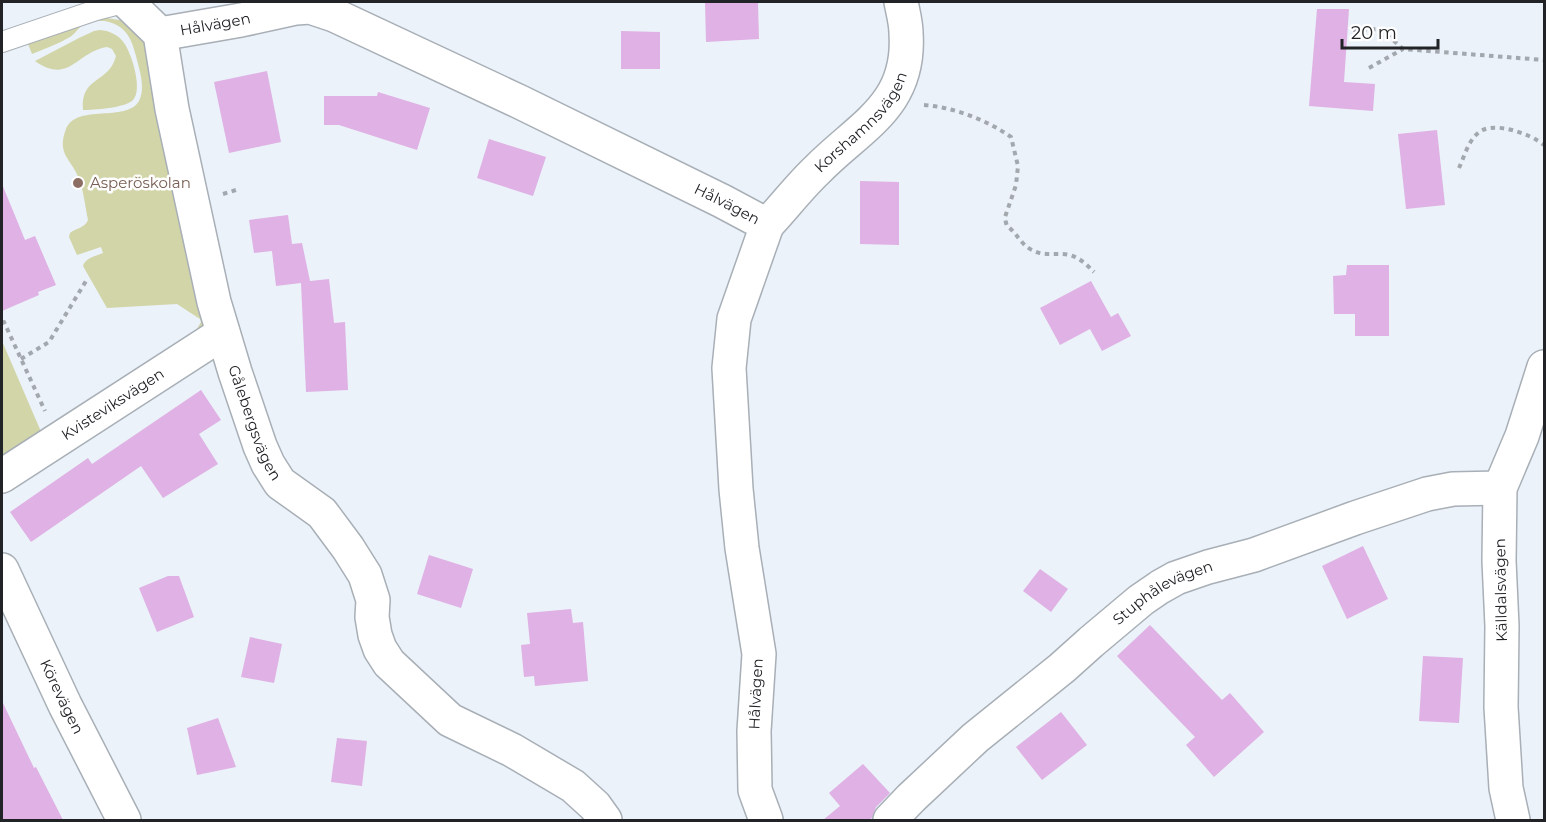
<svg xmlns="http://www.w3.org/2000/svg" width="1546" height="822" viewBox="0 0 1546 822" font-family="Montserrat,sans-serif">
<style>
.green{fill:#d2d5a8}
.building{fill:#dfb1e4}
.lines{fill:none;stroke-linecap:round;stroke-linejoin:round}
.lane-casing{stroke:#a8afb6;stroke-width:22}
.street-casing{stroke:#a8afb6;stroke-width:36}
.path{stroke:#a3a8ae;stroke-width:4;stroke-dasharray:4.5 4.5;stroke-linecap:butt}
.lane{stroke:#fff;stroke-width:20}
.street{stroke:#fff;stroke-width:33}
.education-dot{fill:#8d6e63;stroke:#fff;stroke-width:2}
.labels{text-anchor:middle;stroke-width:5;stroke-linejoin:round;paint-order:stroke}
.street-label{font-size:15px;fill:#212326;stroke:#fff}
.education-label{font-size:15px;fill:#785e54;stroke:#fff;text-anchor:start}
</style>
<rect width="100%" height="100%" fill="#ebf2f9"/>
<g class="green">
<path d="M 100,17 L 126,21 L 143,34 L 205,326 L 189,342 L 201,322 L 200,319 L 177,304 L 107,308 L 83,266 C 85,258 96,256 103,253 L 101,247 L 77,255 L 69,237 L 70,233 C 76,228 85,228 88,220 C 85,206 84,192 79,179 C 72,159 56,155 66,129 C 77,103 126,123 139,101 C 146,87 139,69 136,56 C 134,50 133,44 130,39 C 122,22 100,16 83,25 C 78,28 75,34 70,37 C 58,44 44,49 32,54 L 28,44 L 91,18 Z"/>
<path d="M 100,30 C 110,31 119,35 124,43 C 132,54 143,90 133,100 C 125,108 94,110 83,110 C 80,76 109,84 116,56 L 112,49 L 107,47 C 76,52 69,85 35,61 L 79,38 L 94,31 Z"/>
<path d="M 2,341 L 42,434 L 2,469 Z"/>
</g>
<g class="building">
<path d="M 705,2 L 758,2 L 759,39 L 706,42 Z"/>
<path d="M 1317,9 L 1349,9 L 1344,82 L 1375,84 L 1373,111 L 1309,106 Z"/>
<path d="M 621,31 L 660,32 L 660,69 L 621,69 Z"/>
<path d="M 267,71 L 281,142 L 229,153 L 214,82 Z"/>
<path d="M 378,92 L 430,108 L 417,150 L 339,125 L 324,125 L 324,96 L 377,96 Z"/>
<path d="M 1437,130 L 1445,205 L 1406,209 L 1398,134 Z"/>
<path d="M 489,139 L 546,157 L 533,196 L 477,178 Z"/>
<path d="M 860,181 L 899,182 L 899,245 L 860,244 Z"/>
<path d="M 2,184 L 25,240 L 35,236 L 56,285 L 38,292 L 39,295 L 2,311 Z"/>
<path d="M 288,215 L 292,244 L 302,243 L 310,281 L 329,279 L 334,323 L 345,322 L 348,390 L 306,392 L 301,283 L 276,286 L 272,251 L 254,253 L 249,220 Z"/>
<path d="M 1347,265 L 1389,265 L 1389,336 L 1355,336 L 1355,314 L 1334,314 L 1333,276 L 1346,275 Z"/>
<path d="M 1091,281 L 1111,317 L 1118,313 L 1131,336 L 1102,351 L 1090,329 L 1060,345 L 1040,308 Z"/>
<path d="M 201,390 L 221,420 L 199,434 L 218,464 L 163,498 L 141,466 L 31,542 L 10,512 L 88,458 L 92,464 Z"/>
<path d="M 1363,546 L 1388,599 L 1347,619 L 1322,566 Z"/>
<path d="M 429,555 L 473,569 L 461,608 L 417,594 Z"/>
<path d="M 1040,569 L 1068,589 L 1051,612 L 1023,591 Z"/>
<path d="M 168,576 L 179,576 L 194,617 L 157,632 L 139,588 Z"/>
<path d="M 571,609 L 573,623 L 583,622 L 588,681 L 535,686 L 534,676 L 524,677 L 521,645 L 530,644 L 527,613 Z"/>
<path d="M 1150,625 L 1222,700 L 1230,693 L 1264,732 L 1214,777 L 1186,745 L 1195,737 L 1117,656 Z"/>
<path d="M 250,637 L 282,644 L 274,683 L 241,677 Z"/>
<path d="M 1423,656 L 1463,658 L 1459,723 L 1419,721 Z"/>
<path d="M 2,701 L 34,768 L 36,767 L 63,820 L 2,820 Z"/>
<path d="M 1061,712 L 1087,745 L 1042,780 L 1016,747 Z"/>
<path d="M 218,718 L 236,767 L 197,775 L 187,728 Z"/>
<path d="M 337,738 L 367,741 L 362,786 L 331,782 Z"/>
<path d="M 863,764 L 890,793 L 876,807 L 872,818 L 868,820 L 823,820 L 840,806 L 829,793 Z"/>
</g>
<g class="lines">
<defs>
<path id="lane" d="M 2,42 L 96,10 L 127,2"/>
<g id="street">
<path id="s1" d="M 127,2 L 160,34 L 172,109 L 214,302 L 235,372 L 260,446 L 268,464 L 280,483 L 322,513 L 348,548 L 365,575 L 373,600 L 372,617 L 375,635 L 380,649 L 389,663 L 450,720 L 512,750 L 573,786 L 595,806 L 605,820"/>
<path id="s2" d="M 160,34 L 241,20 L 296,8 L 310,7 L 334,15 L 520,102 L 722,201 L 767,225 L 734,319 L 729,368 L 736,489 L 742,548 L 759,654 L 754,731 L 755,790 L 766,820"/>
<path id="s3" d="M 767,225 C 784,207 799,187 817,170 C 860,126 911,106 906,33 C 906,23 903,12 901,2"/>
<path id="s4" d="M 2,476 L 223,333"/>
<path id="s5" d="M 2,570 L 65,705 L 124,820"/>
<path id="s6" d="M 890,820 L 911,798 L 975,738 L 1062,668 L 1091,642 L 1141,600 L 1160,587 L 1176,578 L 1208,567 L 1254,555 L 1355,518 L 1427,494 L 1453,489 L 1500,488"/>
<path d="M 1513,820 L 1506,788 L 1501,707 L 1502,626 L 1499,561 L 1500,488 L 1522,436 L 1544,367"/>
</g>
</defs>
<use href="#lane" class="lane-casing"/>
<use href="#street" class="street-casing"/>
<g class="path">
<path d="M 1353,30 L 1381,29 L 1403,49 L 1544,60"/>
<path d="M 1369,68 L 1403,49"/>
<path d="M 924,105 C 953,107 987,120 1011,137 L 1018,166 L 1016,185 L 1005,217 L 1006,223 L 1007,226 C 1017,233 1021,245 1032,250 C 1044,257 1057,252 1070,255 C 1080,258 1087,265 1094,272"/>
<path d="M 1459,168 C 1464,157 1468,142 1477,134 C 1491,119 1531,134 1544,145"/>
<path d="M 223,194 L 236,190"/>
<path d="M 2,323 L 4,322 L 45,411"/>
<path d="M 21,359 L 49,342 L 86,281"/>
</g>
<use href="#lane" class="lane"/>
<use href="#street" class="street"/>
</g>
<circle class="education-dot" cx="78" cy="183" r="6"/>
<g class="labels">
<g class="street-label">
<text dy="5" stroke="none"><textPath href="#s2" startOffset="56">Hålvägen</textPath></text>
<text dy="5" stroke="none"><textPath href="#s3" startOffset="140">Korshamnsvägen</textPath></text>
<text dy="5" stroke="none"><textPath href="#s2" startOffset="614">Hålvägen</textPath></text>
<text dy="5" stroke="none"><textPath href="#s4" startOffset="132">Kvisteviksvägen</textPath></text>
<text dy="5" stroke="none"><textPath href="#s1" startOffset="447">Gålebergsvägen</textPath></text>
<text transform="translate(1501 590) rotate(-91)" y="5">Källdalsvägen</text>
<text dy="5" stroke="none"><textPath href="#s6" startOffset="357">Stuphålevägen</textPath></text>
<text transform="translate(756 694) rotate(-87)" y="5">Hålvägen</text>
<text dy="5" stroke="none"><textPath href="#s5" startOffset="140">Körevägen</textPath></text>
</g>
<g class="education-label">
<text x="90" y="188">Asperöskolan</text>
</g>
</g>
<rect width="1546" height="822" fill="none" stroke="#212326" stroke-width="6"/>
<path d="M1342 39v9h96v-9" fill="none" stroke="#212326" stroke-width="3"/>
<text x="1351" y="39" font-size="18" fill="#212326" stroke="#ffffff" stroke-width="4.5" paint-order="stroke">20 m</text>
</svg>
